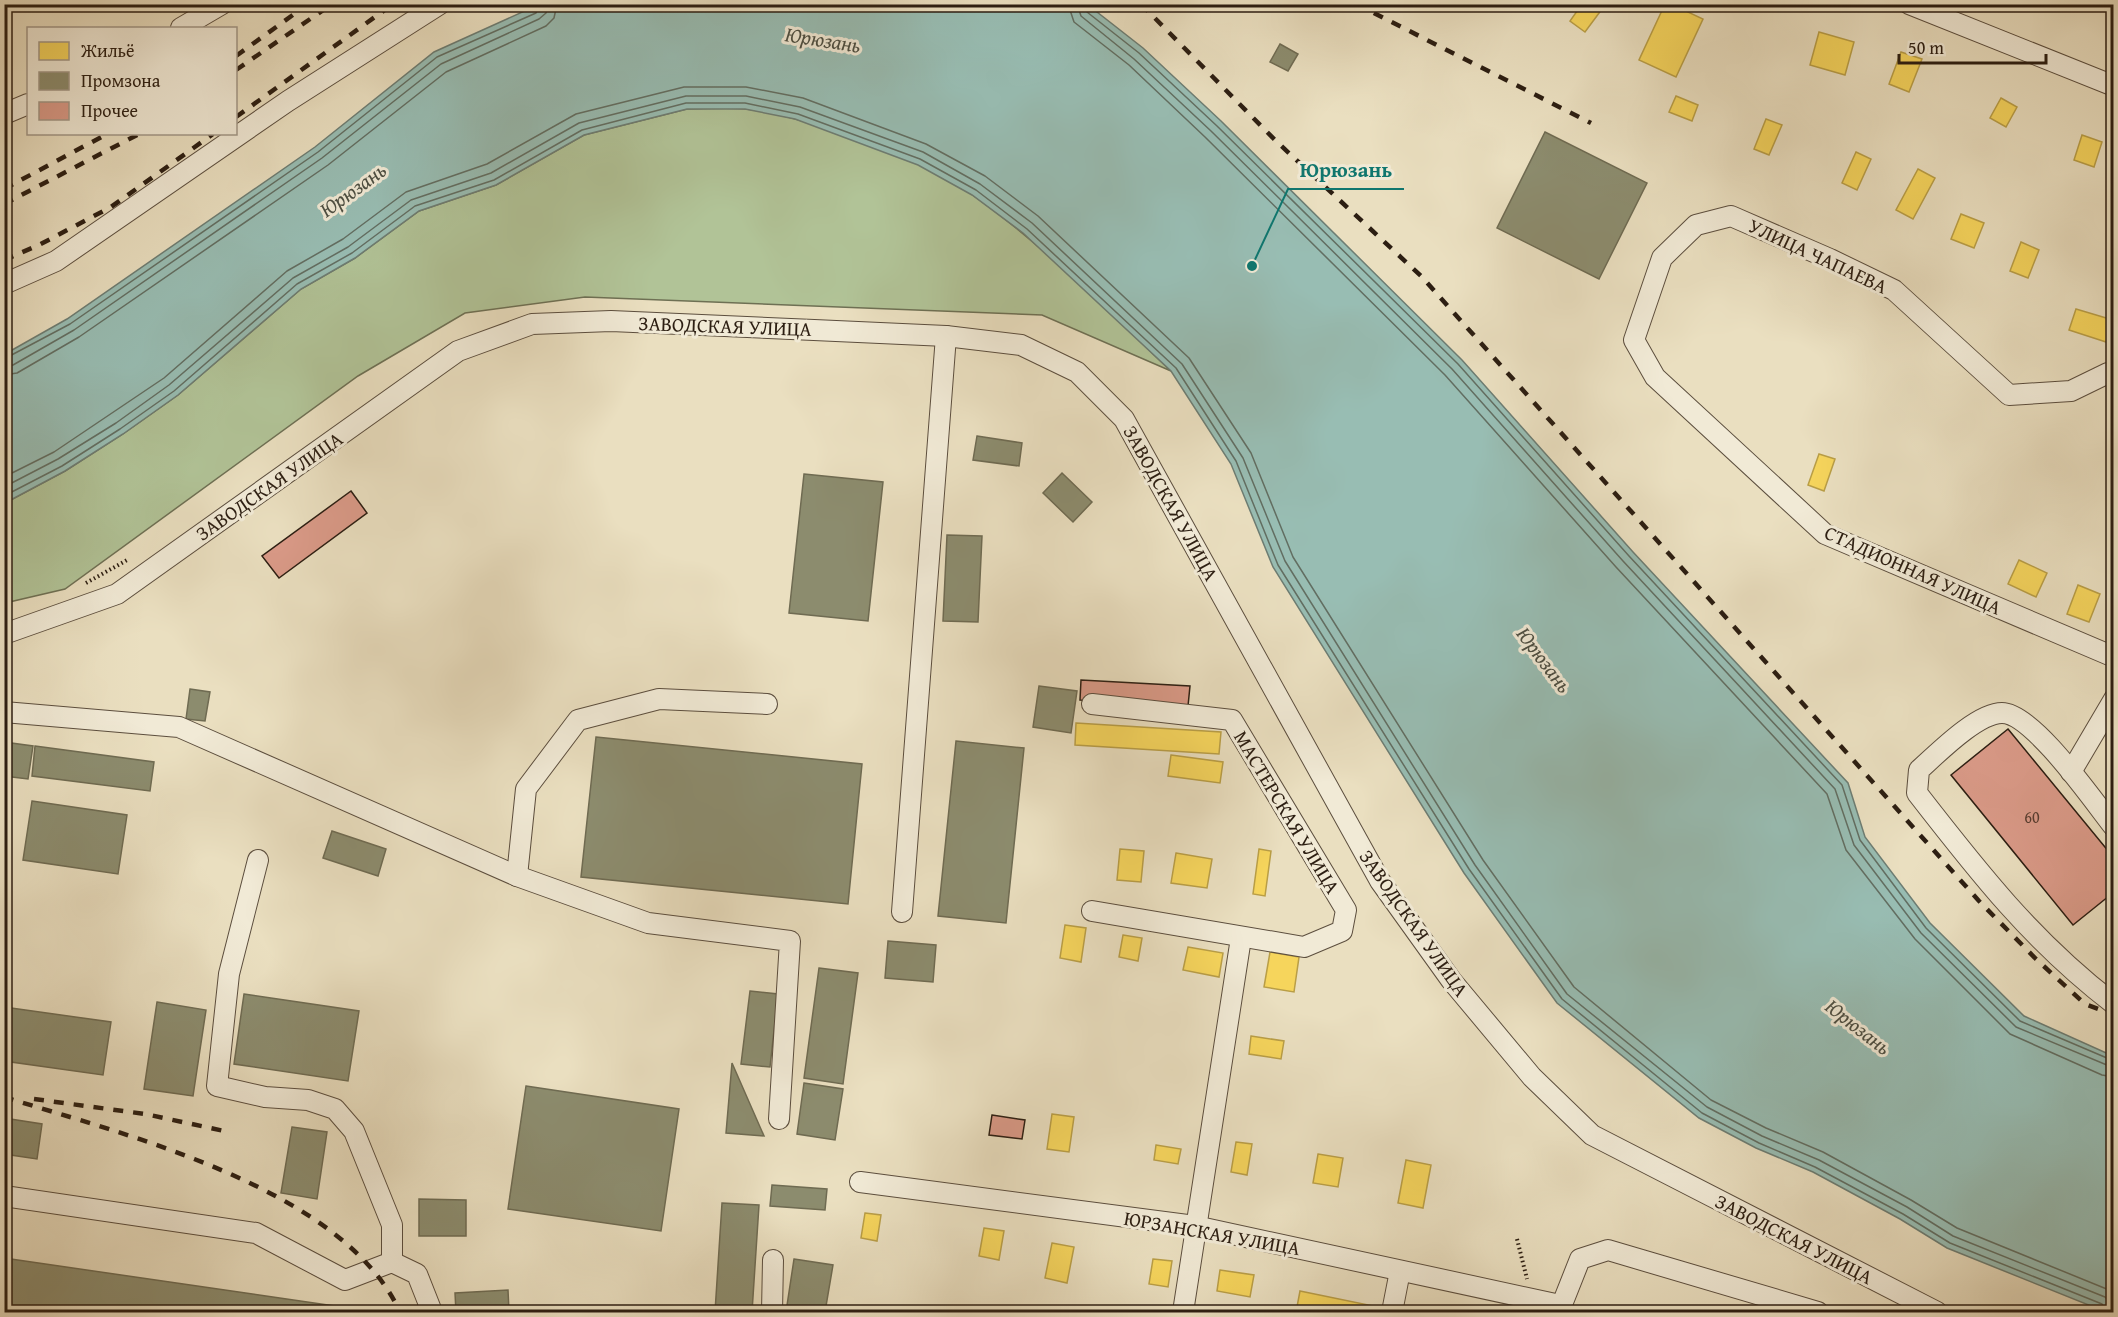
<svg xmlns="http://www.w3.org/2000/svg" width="2118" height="1317" viewBox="0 0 2118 1317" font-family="'Gentium Book Plus',serif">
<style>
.green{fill:#b1c397;stroke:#6e7054;stroke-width:1.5}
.water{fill:#98bdb3;stroke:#6d7d73;stroke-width:1.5}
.homes{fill:#f6d55c;stroke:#b99e46;stroke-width:1.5}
.industry{fill:#8c8c6e;stroke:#6f6b52;stroke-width:1.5}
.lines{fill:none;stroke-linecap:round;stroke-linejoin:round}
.shore{stroke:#626e62;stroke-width:1.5}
.building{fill:#da9a88;stroke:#2c1e12;stroke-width:1.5}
.minor-casing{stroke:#5c4e3e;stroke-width:22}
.path{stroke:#2c1e12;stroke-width:4;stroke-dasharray:1.5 3;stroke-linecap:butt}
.minor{stroke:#f1ead6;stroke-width:20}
.rail{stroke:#2c1e12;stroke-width:4.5;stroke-dasharray:10 10;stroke-linecap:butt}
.labels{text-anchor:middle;stroke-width:6;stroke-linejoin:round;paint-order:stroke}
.number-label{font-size:16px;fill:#583d30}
.street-label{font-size:20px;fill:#2c1e12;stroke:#f1ead6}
.water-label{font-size:21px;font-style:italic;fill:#4c4e42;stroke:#f1ead6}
.leader{fill:none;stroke:#0f766e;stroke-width:2}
.callout-dot{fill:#0f766e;stroke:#f1ead6;stroke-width:2}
.callout-label{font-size:21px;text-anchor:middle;font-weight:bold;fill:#0f766e;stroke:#f1ead6;stroke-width:6;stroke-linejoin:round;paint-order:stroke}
</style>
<rect width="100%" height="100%" fill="#eadfc0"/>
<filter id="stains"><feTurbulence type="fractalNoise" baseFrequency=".00333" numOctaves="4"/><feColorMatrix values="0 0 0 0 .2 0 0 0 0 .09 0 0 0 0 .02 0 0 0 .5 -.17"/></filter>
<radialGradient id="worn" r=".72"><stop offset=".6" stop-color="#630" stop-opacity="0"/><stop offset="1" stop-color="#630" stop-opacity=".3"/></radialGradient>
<path class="green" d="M 687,109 C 706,109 727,107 746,109 C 810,117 922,159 974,196 C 1046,247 1108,311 1171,371 L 1042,315 L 585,297 L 465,313 L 358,376 L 65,589 L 5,603 L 5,503 L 65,471 L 123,434 L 178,395 L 301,289 L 355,258 L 419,211 L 496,185 L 584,135 Z"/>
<path class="water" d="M 540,4 L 1088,5 L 1143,48 L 1221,121 L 1462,360 L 1633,552 L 1848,783 L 1865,837 L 1930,923 L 2024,1016 L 2113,1056 L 2113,1312 L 2106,1312 L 1947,1248 L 1900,1219 L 1813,1172 L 1756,1148 L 1699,1118 L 1557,1003 L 1464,873 L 1273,567 L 1231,464 L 1171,371 L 1023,233 L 972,195 L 918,165 L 795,119 L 745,109 L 687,109 L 584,135 L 496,185 L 419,211 L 355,258 L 301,289 L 178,395 L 123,434 L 65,471 L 5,503 L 5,354 L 67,319 L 315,147 L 434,52 Z"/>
<g class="homes">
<path d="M 1582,4 L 1596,4 L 1602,9 L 1585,32 L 1570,21 Z"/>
<path d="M 1665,4 L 1671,4 L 1703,19 L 1676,77 L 1639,60 Z"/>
<path d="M 1819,32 L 1854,42 L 1845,75 L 1810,65 Z"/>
<path d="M 1901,52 L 1922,59 L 1909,92 L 1889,84 Z"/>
<path d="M 1676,96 L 1698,105 L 1692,121 L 1669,112 Z"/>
<path d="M 2001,98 L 2017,107 L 2006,127 L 1990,118 Z"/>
<path d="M 1766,119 L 1782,125 L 1769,155 L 1754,149 Z"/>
<path d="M 2082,135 L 2102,142 L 2094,167 L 2074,160 Z"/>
<path d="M 1856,152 L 1871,159 L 1857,190 L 1842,183 Z"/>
<path d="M 1918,169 L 1935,178 L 1913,219 L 1896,210 Z"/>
<path d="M 1961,214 L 1984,223 L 1974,248 L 1951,239 Z"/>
<path d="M 2021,242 L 2039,250 L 2028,278 L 2010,271 Z"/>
<path d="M 2076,309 L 2113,320 L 2106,342 L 2069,330 Z"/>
<path d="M 1819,454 L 1835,459 L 1824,491 L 1808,485 Z"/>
<path d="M 2019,560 L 2047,573 L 2036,597 L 2008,584 Z"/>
<path d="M 2078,585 L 2100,594 L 2089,622 L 2067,614 Z"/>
<path d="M 1076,723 L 1221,732 L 1219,754 L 1075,745 Z"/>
<path d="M 1171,755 L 1223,762 L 1220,783 L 1168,776 Z"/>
<path d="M 1120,849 L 1144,851 L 1141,882 L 1117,880 Z"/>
<path d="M 1259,849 L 1271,851 L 1265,896 L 1253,894 Z"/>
<path d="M 1176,853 L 1212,859 L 1207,888 L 1171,883 Z"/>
<path d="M 1065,925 L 1086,928 L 1081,962 L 1060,958 Z"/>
<path d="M 1123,935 L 1142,938 L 1138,961 L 1119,957 Z"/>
<path d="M 1188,947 L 1223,953 L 1219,977 L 1183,970 Z"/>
<path d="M 1270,952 L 1299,957 L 1294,992 L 1264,987 Z"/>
<path d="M 1251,1036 L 1284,1041 L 1281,1059 L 1249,1054 Z"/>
<path d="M 1052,1114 L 1074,1117 L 1069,1152 L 1047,1149 Z"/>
<path d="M 1236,1142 L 1252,1144 L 1247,1175 L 1231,1172 Z"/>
<path d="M 1156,1145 L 1181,1149 L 1178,1164 L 1154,1160 Z"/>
<path d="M 1318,1154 L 1343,1158 L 1338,1187 L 1313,1183 Z"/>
<path d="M 1406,1160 L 1431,1165 L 1423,1208 L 1398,1203 Z"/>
<path d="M 865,1213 L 881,1215 L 877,1241 L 861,1238 Z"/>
<path d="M 984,1228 L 1004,1231 L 999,1260 L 979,1256 Z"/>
<path d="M 1052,1243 L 1074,1247 L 1067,1283 L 1045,1278 Z"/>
<path d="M 1153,1259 L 1172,1261 L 1168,1287 L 1149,1284 Z"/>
<path d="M 1220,1270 L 1254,1275 L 1250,1297 L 1217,1291 Z"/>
<path d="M 1300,1291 L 1383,1308 L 1382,1312 L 1296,1312 Z"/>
<path d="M 1422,1306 L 1451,1309 L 1451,1312 L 1421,1312 Z"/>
</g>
<g class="industry">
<path d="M 1280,44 L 1298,54 L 1288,71 L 1270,62 Z"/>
<path d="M 1545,132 L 1647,183 L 1599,279 L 1497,228 Z"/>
<path d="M 977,436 L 1022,443 L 1019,466 L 973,460 Z"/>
<path d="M 1062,473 L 1092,502 L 1073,522 L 1043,493 Z"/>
<path d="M 804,474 L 883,482 L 868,621 L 789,613 Z"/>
<path d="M 947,535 L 982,536 L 978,622 L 943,621 Z"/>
<path d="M 1039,686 L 1077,691 L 1071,733 L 1033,727 Z"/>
<path d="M 190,689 L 210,692 L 205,721 L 186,719 Z"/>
<path d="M 596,737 L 862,764 L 848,904 L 581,877 Z"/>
<path d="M 956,741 L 1024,748 L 1006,923 L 938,916 Z"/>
<path d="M 4,742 L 33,746 L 28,779 L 4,776 Z"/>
<path d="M 35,746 L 154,762 L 150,791 L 32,776 Z"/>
<path d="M 32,801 L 127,815 L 118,874 L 23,860 Z"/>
<path d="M 332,831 L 386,849 L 378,876 L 323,858 Z"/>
<path d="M 888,941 L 936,945 L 933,982 L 885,978 Z"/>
<path d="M 819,968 L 858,973 L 843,1084 L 804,1078 Z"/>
<path d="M 750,991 L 778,994 L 770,1067 L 741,1064 Z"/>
<path d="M 244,994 L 359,1011 L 348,1081 L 234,1064 Z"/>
<path d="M 157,1002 L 206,1010 L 193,1096 L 144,1089 Z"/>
<path d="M 4,1007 L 111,1022 L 103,1075 L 4,1061 Z"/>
<path d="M 732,1063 L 764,1136 L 726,1133 Z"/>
<path d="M 804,1083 L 843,1089 L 835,1140 L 797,1134 Z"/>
<path d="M 526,1086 L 679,1109 L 661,1231 L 508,1209 Z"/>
<path d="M 4,1118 L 42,1124 L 37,1159 L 4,1154 Z"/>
<path d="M 292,1127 L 327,1132 L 317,1199 L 281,1193 Z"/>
<path d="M 772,1185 L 827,1189 L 825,1210 L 770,1206 Z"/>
<path d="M 419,1199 L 466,1200 L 466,1236 L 419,1236 Z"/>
<path d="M 722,1203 L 759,1205 L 752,1312 L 715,1312 Z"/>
<path d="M 4,1258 L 376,1312 L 4,1312 Z"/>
<path d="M 794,1259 L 833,1265 L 825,1312 L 786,1312 Z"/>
<path d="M 508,1290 L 509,1312 L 456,1312 L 455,1293 Z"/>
</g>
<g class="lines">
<g class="shore">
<path d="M 1068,4 L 1074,22 L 1129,65 L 1205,137 L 1445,375 L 1616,567 L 1827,794 L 1846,850 L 1915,939 L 2010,1034 L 2102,1075 L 2114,1077"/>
<path d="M 1077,4 L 1081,16 L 1134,59 L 1211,131 L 1452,369 L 1623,561 L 1835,789 L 1854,845 L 1921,933 L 2016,1027 L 2114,1068"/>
<path d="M 1085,4 L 1087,12 L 1139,53 L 1217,126 L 1458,364 L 1629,556 L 1842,785 L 1860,840 L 1926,928 L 2020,1021 L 2114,1061"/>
<path d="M 4,359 L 70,324 L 318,152 L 437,57 L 536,13 L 540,4"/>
<path d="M 4,366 L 13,365 L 74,330 L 322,158 L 441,64 L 539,19 L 546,13 L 548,4"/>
<path d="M 4,375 L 17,373 L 79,337 L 328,165 L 446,72 L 546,26 L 554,18 L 557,4"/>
<path d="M 4,477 L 54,452 L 164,378 L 287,271 L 343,239 L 406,192 L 487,164 L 576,114 L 684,87 L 746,87 L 803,98 L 926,144 L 985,176 L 1038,216 L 1189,358 L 1251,453 L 1293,557 L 1483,860 L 1574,987 L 1711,1100 L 1766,1128 L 1823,1152 L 1911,1200 L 1957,1228 L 2114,1292"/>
<path d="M 4,487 L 58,459 L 116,423 L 169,385 L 293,278 L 348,247 L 411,200 L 491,173 L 579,123 L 686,96 L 746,96 L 800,107 L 923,152 L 980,184 L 1032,223 L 1182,364 L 1243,458 L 1285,561 L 1475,865 L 1567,994 L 1707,1107 L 1762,1136 L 1819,1160 L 1907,1207 L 1953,1236 L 2105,1297 L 2111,1303 L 2113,1312"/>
<path d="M 4,496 L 62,466 L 120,429 L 174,391 L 297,284 L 352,253 L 415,206 L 494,180 L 582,130 L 686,103 L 745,103 L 798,114 L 920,159 L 976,190 L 1027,229 L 1176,368 L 1236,461 L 1278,565 L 1469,869 L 1562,999 L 1702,1113 L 1759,1143 L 1815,1167 L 1903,1214 L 1950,1243 L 2102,1304 L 2106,1312"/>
</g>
</g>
<g class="building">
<path d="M 351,491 L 367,513 L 279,578 L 262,556 Z"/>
<path d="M 1081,680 L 1190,686 L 1188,706 L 1080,700 Z"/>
<path d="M 2008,729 L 2114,858 L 2114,892 L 2073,925 L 1951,775 Z"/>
<path d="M 992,1115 L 1025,1120 L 1022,1139 L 989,1135 Z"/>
</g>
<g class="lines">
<defs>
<g id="minor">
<path d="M 1909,4 L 2114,86"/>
<path d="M 181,28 L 222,4"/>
<path d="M 4,114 L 28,104"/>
<path d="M 4,284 L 56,261 L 288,101 L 440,4"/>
<path d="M 2114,374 L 2108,373 L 2071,391 L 2009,395 L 1894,290 L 1830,259 L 1731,216 L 1696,225 L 1662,258 L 1634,340 L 1655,377 L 1825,534 L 2114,657"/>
<path d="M 4,634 L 117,594 L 458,351 L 532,324 L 611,321 L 814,330 L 946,336 L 1021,345 L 1077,372 L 1124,419 L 1380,881 L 1451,980 L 1532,1077 L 1592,1135 L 1937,1312"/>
<path d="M 4,712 L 179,727 L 517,876 L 648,923 L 790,941 L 779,1119"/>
<path d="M 2071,772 L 2114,699"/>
<path d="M 2114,827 C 2094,802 2033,713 2002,713 C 1977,713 1937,754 1919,770 L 1917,793 C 1979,873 2033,942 2114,1004"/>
<path d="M 258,860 L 229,974 L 217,1086 L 265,1097 L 308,1100 L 335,1109 L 354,1131 L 392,1225 L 392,1262"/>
<path d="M 517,876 L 526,789 L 578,720 L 659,699 L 767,704"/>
<path d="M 1092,911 L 1304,947 L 1342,931 L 1346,910 L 1232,720 L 1092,704"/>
<path d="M 902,912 L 946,336"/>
<path d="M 860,1182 L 1195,1226 L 1560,1305"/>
<path d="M 4,1196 L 256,1233 L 345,1280 L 392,1262 L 417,1274 L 432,1312"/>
<path d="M 772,1312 L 773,1260"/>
<path d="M 1183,1312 L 1241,938"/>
<path d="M 1392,1312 L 1400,1271"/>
<path d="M 1559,1312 L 1580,1259 L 1608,1250 L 1818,1312"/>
</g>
</defs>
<use href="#minor" class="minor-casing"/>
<g class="path">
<path d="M 86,583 L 129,559"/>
<path d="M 1517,1239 L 1527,1279"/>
</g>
<use href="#minor" class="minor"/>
<g class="rail">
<path d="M 1141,4 L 1276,141 L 1421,276 L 1979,901 L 2036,959 L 2085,1004 L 2114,1015"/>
<path d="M 1356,4 L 1591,123"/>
<path d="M 236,56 L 308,4"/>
<path d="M 236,70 L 332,4"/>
<path d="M 236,117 L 393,4"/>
<path d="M 4,189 L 107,134"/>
<path d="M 4,204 L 139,134"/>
<path d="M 4,260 L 39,245 L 111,207 L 213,134"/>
<path d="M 4,1097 C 126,1135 343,1188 400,1312"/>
<path d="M 34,1099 L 145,1114 L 229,1132"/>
</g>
</g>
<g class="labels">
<g class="number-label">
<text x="2032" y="823">60</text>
</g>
<g class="street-label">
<text transform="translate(1818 256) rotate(25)" y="7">УЛИЦА ЧАПАЕВА</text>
<text transform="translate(725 326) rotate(2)" y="7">ЗАВОДСКАЯ УЛИЦА</text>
<text transform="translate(269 486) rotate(-35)" y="7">ЗАВОДСКАЯ УЛИЦА</text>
<text transform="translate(1171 503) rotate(61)" y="7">ЗАВОДСКАЯ УЛИЦА</text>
<text transform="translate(1913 570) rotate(24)" y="7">СТАДИОННАЯ УЛИЦА</text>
<text transform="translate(1287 812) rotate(59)" y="7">МАСТЕРСКАЯ УЛИЦА</text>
<text transform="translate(1414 923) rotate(55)" y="7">ЗАВОДСКАЯ УЛИЦА</text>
<text transform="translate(1212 1233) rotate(10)" y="7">ЮРЗАНСКАЯ УЛИЦА</text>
<text transform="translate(1794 1239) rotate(27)" y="7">ЗАВОДСКАЯ УЛИЦА</text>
</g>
<g class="water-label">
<text transform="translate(823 40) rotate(9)" y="7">Юрюзань</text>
<text transform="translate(353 190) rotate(-36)" y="7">Юрюзань</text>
<text transform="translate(1544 660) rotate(53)" y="7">Юрюзань</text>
<text transform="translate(1858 1027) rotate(38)" y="7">Юрюзань</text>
</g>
</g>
<path class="leader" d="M1252 266L1288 189H1404"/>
<circle class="callout-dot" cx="1252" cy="266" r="6"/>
<g class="callout-label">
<text x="1346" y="177">Юрюзань</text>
</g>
<rect width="2118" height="1317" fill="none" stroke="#eadfc0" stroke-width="24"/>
<rect x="6" y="6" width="2106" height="1305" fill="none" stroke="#2c1e12" stroke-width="3"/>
<rect x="12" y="12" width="2094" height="1293" fill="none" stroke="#2c1e12" stroke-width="1.5"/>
<rect x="27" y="27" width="210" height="108" fill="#f1ead6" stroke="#a29888" stroke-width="1.5"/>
<rect x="39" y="42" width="30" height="18" fill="#f6d55c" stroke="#a29888" stroke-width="1.5"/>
<text x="81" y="57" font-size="18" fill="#2c1e12">Жильё</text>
<rect x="39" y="72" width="30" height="18" fill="#8c8c6e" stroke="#a29888" stroke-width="1.5"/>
<text x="81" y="87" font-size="18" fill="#2c1e12">Промзона</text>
<rect x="39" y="102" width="30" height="18" fill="#da9a88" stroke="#a29888" stroke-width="1.5"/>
<text x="81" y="117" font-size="18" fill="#2c1e12">Прочее</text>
<path d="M1899 54v9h147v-9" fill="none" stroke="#2c1e12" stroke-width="3"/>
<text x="1908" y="54" font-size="18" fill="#2c1e12" stroke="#f1ead6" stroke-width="4.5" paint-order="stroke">50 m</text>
<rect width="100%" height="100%" filter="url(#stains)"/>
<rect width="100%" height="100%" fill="url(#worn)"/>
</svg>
